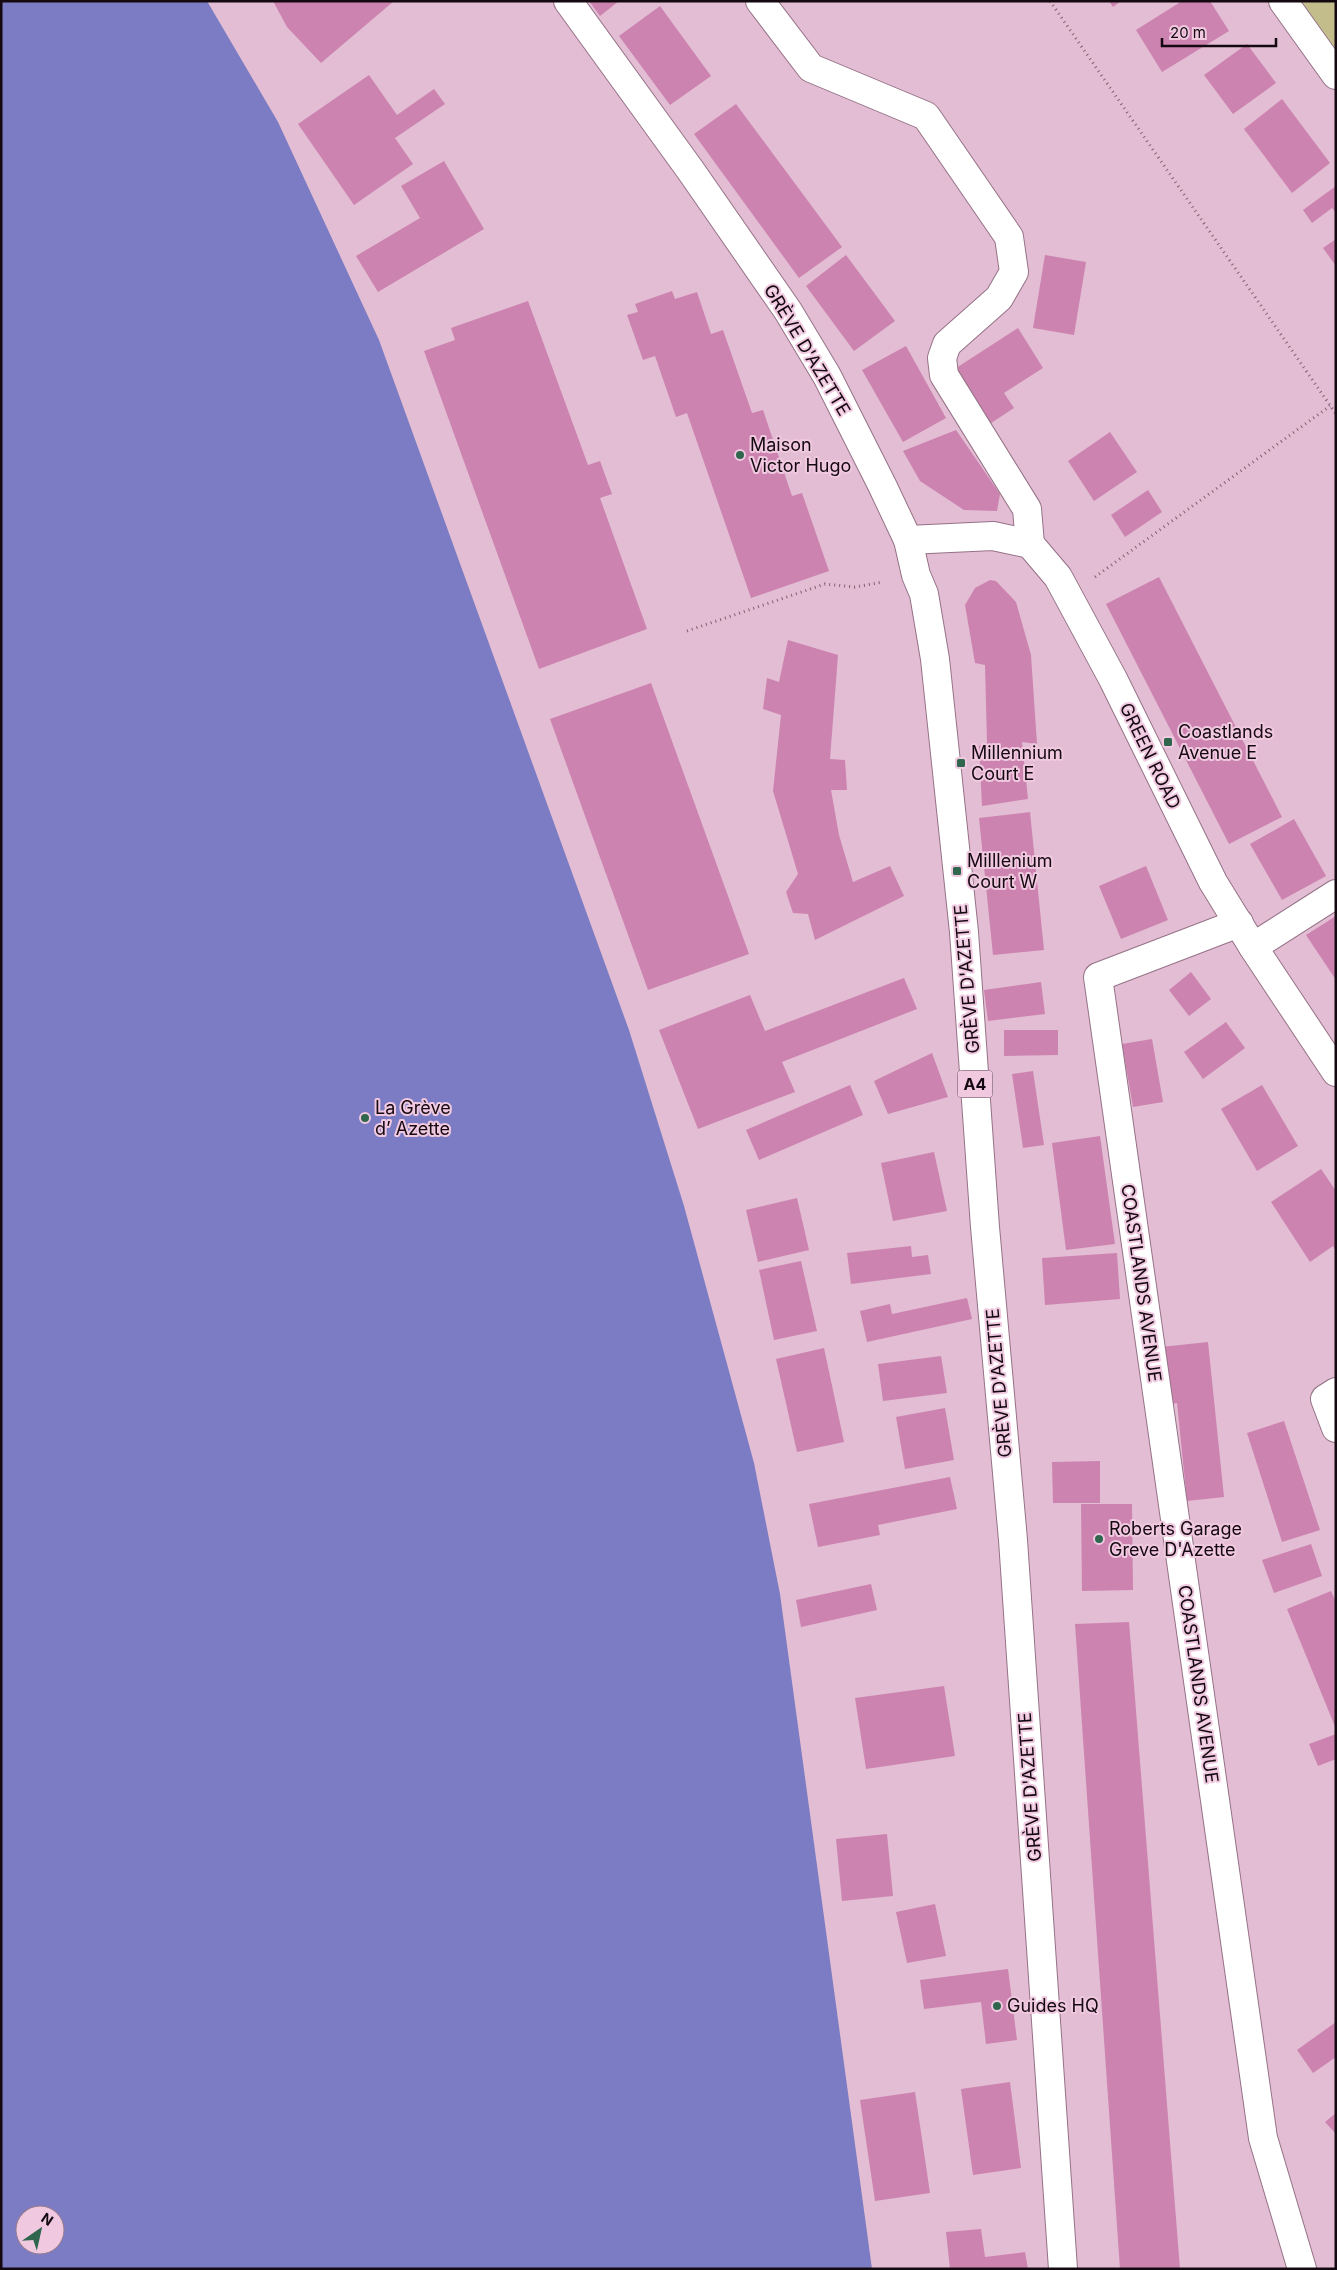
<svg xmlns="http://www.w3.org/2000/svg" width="1337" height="2270" viewBox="0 0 1337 2270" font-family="Inter,sans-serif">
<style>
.green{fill:#c2bd8b}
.water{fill:#7b7cc3;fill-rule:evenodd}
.building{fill:#cc83b0}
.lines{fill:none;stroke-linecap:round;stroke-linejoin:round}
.street-casing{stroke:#957287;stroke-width:30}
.primary-casing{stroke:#957287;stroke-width:30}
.path{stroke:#7d6473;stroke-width:3;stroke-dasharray:1 4;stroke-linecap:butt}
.street{stroke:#fff;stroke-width:28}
.primary{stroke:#fff;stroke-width:28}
.poi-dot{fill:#2f664d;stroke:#f0c9e0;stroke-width:2}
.labels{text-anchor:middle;stroke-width:4;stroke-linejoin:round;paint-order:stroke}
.shield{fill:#f0c9e0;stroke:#57434f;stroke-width:1}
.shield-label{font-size:16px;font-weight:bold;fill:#150911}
.street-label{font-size:18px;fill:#150911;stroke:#f0c9e0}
.poi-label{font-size:18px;fill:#150911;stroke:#f0c9e0;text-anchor:start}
</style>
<rect width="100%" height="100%" fill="#e3bdd3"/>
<path class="green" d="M 1301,1 L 1336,1 L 1336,50 Z"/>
<path class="water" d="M 1,1 L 207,1 L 278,122 L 379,340 L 629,1030 L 684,1206 L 754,1463 L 780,1594 L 872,2269 L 1,2269 ZM 25,2215 L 55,2215 L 55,2245 L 25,2245 Z"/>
<g class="building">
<path d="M 273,1 L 394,1 L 321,63 L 287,27 Z"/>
<path d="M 589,1 L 619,1 L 600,16 Z"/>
<path d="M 1109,1 L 1121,1 L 1113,7 Z"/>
<path d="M 1182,1 L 1210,1 L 1229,31 L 1162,72 L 1136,30 Z"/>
<path d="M 660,6 L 711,76 L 670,105 L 619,36 Z"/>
<path d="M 1247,44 L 1276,83 L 1233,114 L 1204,75 Z"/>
<path d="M 369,75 L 397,115 L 434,89 L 445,104 L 395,138 L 413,164 L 354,205 L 298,124 Z"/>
<path d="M 1282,99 L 1330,163 L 1292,193 L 1244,129 Z"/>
<path d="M 736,104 L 842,247 L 799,278 L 694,134 Z"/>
<path d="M 444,161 L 484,229 L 378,292 L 356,256 L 420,218 L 401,186 Z"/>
<path d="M 1336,186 L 1336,213 L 1332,208 L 1312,223 L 1303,210 Z"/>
<path d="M 1336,239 L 1336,266 L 1323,248 Z"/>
<path d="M 846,255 L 895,321 L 854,351 L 806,286 Z"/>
<path d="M 1045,255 L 1086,262 L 1074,335 L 1033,328 Z"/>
<path d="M 672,291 L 675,299 L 697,292 L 711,334 L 723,330 L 752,413 L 763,410 L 792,496 L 802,493 L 829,571 L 751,598 L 687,413 L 676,417 L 655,356 L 643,360 L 627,315 L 638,312 L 635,304 Z"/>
<path d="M 528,301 L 588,465 L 600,461 L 612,494 L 600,498 L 647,629 L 539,669 L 424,351 L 455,340 L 451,328 Z"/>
<path d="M 1018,328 L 1043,368 L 1004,393 L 1014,408 L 988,425 L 953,370 Z"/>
<path d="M 906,346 L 946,418 L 903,442 L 862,370 Z"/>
<path d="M 956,430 L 1000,494 L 997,511 L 964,510 L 920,481 L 903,451 Z"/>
<path d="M 1110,432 L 1137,472 L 1094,501 L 1068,461 Z"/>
<path d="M 1148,490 L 1162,512 L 1125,537 L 1111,515 Z"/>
<path d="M 1159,577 L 1282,817 L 1229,844 L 1106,604 Z"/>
<path d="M 990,580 L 996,581 L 1016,602 L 1031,655 L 1037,744 L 1022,742 L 1028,799 L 982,806 L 979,746 L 987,743 L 985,665 L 975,663 L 965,605 L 975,588 Z"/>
<path d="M 788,640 L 838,655 L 830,759 L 845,760 L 847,790 L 831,790 L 839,835 L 853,882 L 890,866 L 904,896 L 815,940 L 808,914 L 793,913 L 786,892 L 798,874 L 773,791 L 781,715 L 763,709 L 767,678 L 779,682 Z"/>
<path d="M 651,683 L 749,954 L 648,990 L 550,719 Z"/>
<path d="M 1030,812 L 1044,950 L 993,955 L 979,818 Z"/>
<path d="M 1294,819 L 1326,876 L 1282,900 L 1250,844 Z"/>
<path d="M 1146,866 L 1168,920 L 1121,939 L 1099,886 Z"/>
<path d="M 1336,916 L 1336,980 L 1306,935 Z"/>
<path d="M 1191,972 L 1211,999 L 1189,1016 L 1169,990 Z"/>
<path d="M 904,978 L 917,1009 L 782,1062 L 795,1092 L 698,1129 L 659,1030 L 750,995 L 765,1031 Z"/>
<path d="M 1041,982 L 1045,1014 L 988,1021 L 984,990 Z"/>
<path d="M 1226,1022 L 1245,1048 L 1203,1079 L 1184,1052 Z"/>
<path d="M 1004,1030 L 1058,1030 L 1058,1055 L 1004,1056 Z"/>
<path d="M 1152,1039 L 1163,1102 L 1133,1107 L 1122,1044 Z"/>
<path d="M 932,1053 L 948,1097 L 888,1114 L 874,1081 Z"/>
<path d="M 1033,1071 L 1044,1145 L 1023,1148 L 1012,1074 Z"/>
<path d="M 850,1085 L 863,1115 L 759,1160 L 746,1130 Z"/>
<path d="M 1262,1085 L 1298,1146 L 1257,1171 L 1221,1109 Z"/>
<path d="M 1100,1136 L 1115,1244 L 1066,1250 L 1052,1143 Z"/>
<path d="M 934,1152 L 947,1211 L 893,1221 L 881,1163 Z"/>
<path d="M 1321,1169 L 1336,1191 L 1336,1251 L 1333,1246 L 1310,1262 L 1271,1202 Z"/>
<path d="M 797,1198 L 809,1250 L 758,1262 L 746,1210 Z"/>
<path d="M 911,1246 L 912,1257 L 928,1255 L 931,1274 L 851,1284 L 847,1253 Z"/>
<path d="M 1117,1253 L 1120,1299 L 1045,1305 L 1042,1258 Z"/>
<path d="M 801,1261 L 817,1331 L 774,1340 L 759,1270 Z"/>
<path d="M 967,1298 L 972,1319 L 867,1342 L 860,1311 L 890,1304 L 892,1314 Z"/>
<path d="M 1208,1342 L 1224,1497 L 1187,1501 L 1177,1403 L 1166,1405 L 1161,1347 Z"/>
<path d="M 824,1348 L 844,1442 L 797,1452 L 776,1359 Z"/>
<path d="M 941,1356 L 947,1393 L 883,1401 L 878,1364 Z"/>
<path d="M 945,1408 L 954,1460 L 905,1469 L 896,1417 Z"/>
<path d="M 1284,1421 L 1320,1530 L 1282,1542 L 1247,1433 Z"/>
<path d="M 1100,1461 L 1100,1503 L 1053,1503 L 1052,1462 Z"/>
<path d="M 950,1477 L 957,1509 L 878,1525 L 880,1535 L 818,1547 L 809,1504 Z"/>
<path d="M 1081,1504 L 1132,1504 L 1133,1590 L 1082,1591 Z"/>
<path d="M 1311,1544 L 1322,1576 L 1274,1593 L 1262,1560 Z"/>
<path d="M 871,1584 L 877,1610 L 801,1627 L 796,1600 Z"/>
<path d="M 1331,1591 L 1336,1602 L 1336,1729 L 1287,1609 Z"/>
<path d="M 1129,1622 L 1180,2269 L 1120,2269 L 1075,1624 Z"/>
<path d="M 944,1686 L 955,1756 L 866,1769 L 855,1698 Z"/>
<path d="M 1336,1734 L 1336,1759 L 1318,1766 L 1309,1744 Z"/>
<path d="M 887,1834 L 893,1896 L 842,1901 L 836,1839 Z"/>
<path d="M 935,1904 L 946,1956 L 907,1963 L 896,1912 Z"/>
<path d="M 1008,1969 L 1017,2040 L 986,2044 L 981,2002 L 924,2009 L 920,1980 Z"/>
<path d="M 1336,2022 L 1336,2057 L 1313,2073 L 1297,2050 Z"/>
<path d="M 1010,2082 L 1021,2168 L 973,2175 L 961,2089 Z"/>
<path d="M 915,2092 L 930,2193 L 875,2201 L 860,2100 Z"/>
<path d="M 1336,2113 L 1336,2134 L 1325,2122 Z"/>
<path d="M 981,2229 L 985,2257 L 1025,2252 L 1028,2269 L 950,2269 L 946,2232 Z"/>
</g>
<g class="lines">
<defs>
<g id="street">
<path d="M 760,1 L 811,68 L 926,116 L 1009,237 L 1014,272 L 999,298 L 947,344 L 942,358 L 944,375 L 1027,509 L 1030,544"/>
<path d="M 1283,1 L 1336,75"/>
<path d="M 1239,923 L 1098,977 L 1263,2138 L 1302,2269"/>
<path d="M 1253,947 L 1336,894"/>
<path d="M 1336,1392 L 1325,1399 L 1336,1428"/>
</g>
<g id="primary">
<path d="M 568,1 L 691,171 L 788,311 L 827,376 L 882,485 L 908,540 L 916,575 L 924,594 L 935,659 L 964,932 L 985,1227 L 1013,1540 L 1063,2269"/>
<path d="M 908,540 L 993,536 L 1030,544 L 1058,577 L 1113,679 L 1213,882 L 1253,947 L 1336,1072"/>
</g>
</defs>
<use href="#street" class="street-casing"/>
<use href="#primary" class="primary-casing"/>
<g class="path">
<path d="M 1050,1 L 1336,414"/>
<path d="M 1095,577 L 1330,406"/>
<path d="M 687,631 L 825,584 L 855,587 L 883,582"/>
</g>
<use href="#street" class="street"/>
<use href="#primary" class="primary"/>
</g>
<g class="poi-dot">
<circle cx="740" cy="455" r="5"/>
<rect x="1163" y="737" width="10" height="10" rx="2.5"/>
<rect x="956" y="758" width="10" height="10" rx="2.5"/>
<rect x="952" y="866" width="10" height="10" rx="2.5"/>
<circle cx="365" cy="1118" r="5"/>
<circle cx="1099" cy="1539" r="5"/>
<circle cx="997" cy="2006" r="5"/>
</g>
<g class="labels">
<rect class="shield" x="957.5" y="1070.5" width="35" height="27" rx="4"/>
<g class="shield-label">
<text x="975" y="1090">A4</text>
</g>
<g class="street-label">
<text transform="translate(807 350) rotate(59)" y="6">GRÈVE D'AZETTE</text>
<text transform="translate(1150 756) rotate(64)" y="6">GREEN ROAD</text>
<text transform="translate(967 979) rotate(-95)" y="6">GRÈVE D'AZETTE</text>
<text transform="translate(1141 1283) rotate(82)" y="6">COASTLANDS AVENUE</text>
<text transform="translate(999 1383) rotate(-95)" y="6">GRÈVE D'AZETTE</text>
<text transform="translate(1198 1684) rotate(82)" y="6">COASTLANDS AVENUE</text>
<text transform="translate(1030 1787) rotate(-94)" y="6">GRÈVE D'AZETTE</text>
</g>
<g class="poi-label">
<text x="750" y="451">Maison<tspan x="750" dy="21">Victor Hugo</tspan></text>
<text x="1178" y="738">Coastlands<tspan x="1178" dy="21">Avenue E</tspan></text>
<text x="971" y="759">Millennium<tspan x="971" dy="21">Court E</tspan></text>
<text x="967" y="867">Milllenium<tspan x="967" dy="21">Court W</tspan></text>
<text x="375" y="1114">La Grève<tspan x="375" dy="21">d’ Azette</tspan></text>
<text x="1109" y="1535">Roberts Garage<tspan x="1109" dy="21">Greve D'Azette</tspan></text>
<text x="1007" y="2012">Guides HQ</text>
</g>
</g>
<rect width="1337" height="2270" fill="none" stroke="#150911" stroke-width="5"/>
<g transform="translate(40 2230) rotate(34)"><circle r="24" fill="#f0c9e0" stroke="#987c8d"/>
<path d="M0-4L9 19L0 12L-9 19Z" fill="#2f664d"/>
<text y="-8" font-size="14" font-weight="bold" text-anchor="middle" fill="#150911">N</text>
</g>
<path d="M1162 38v8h114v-8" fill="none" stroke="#150911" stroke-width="2.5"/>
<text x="1170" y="38" font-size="15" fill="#150911" stroke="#f0c9e0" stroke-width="4" paint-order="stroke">20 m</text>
</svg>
